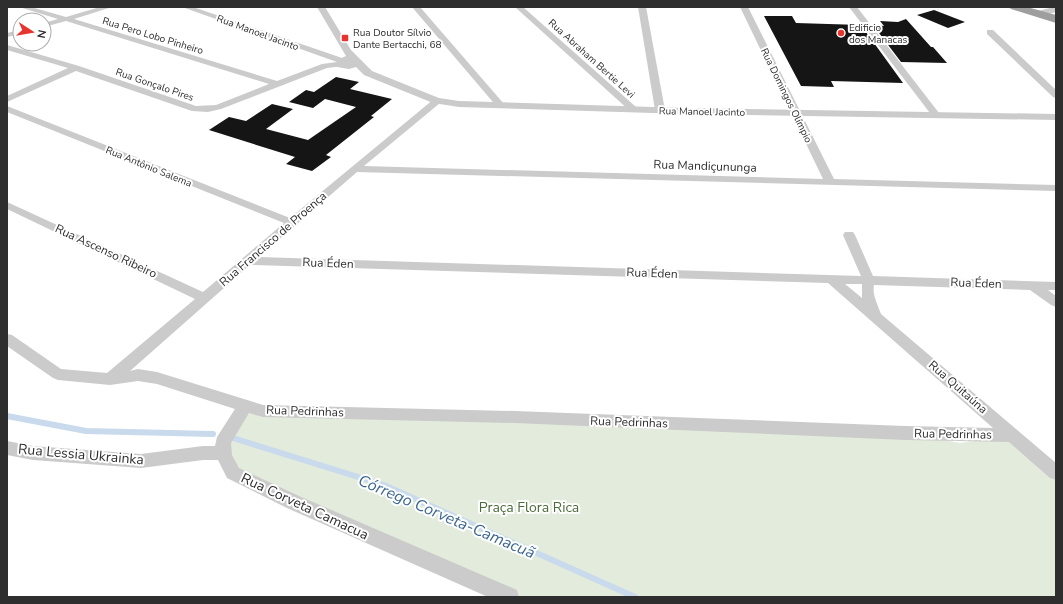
<svg xmlns="http://www.w3.org/2000/svg" width="1063" height="604" viewBox="0 0 1063 604" font-family="'Nunito Sans',sans-serif">
<style>
.green{fill:#e3ecdc}
.lines{fill:none;stroke-linecap:round;stroke-linejoin:round}
.stream{stroke:#c8daec;stroke-width:6}
.building{fill:#151515}
.minor{fill:#cbcbcb;fill-rule:evenodd}
.tertiary{fill:#cbcbcb;fill-rule:evenodd}
.trunk{fill:#9e9e9e;fill-rule:evenodd}
.poi-dot{fill:#e8342e;stroke:#fff;stroke-width:1.5}
.labels{text-anchor:middle;stroke-width:4;stroke-linejoin:round;paint-order:stroke}
.far-poi-label{font-size:10px;fill:#2e2e2e;stroke:#fff;text-anchor:start}
.far-street-label{font-size:10px;fill:#2e2e2e;stroke:#fff}
.street-label{font-size:12px;fill:#2e2e2e;stroke:#fff}
.near-street-label{font-size:14px;fill:#2e2e2e;stroke:#fff}
.near-park-label{font-size:14px;fill:#4c6b3b;stroke:#fff}
.near-water-label{font-size:16px;font-style:italic;fill:#3b6792;stroke:#fff}
</style>
<rect width="100%" height="100%" fill="#fff"/>
<path class="green" d="M 245,406 L 905,433 L 960,443 L 1013,435 L 1056,473 L 1056,597 L 510,597 L 233,473 L 224,455 Z"/>
<g class="lines">
<g class="stream">
<path d="M 7,416 L 86,431 L 213,434"/>
<path d="M 233,438 L 384,485 L 635,597"/>
</g>
</g>
<g class="building">
<path d="M 934,10 L 965,22 L 948,28 L 917,15 Z"/>
<path d="M 764,16 L 792,16 L 796,23 L 861,25 L 903,83 L 831,81 L 834,87 L 801,86 Z"/>
<path d="M 906,19 L 931,47 L 933,47 L 947,63 L 901,62 L 873,25 L 884,26 L 880,21 L 898,22 Z"/>
<path d="M 336,77 L 359,82 L 350,89 L 392,99 L 371,116 L 374,117 L 326,155 L 331,157 L 312,171 L 286,164 L 295,157 L 209,130 L 229,117 L 246,121 L 272,104 L 293,109 L 266,129 L 308,140 L 356,107 L 325,99 L 313,108 L 289,102 L 306,90 L 314,92 Z"/>
</g>
<g class="lines">
<g class="minor">
<path d="M 19,7 L 31,7 L 66,17 L 100,7 L 112,7 L 74,19 L 277,81 L 322,64 L 337,62 L 182,7 L 193,7 L 345,59 L 346,61 L 344,66 L 327,68 L 221,109 L 208,112 L 192,111 L 76,71 L 7,102 L 7,96 L 68,68 L 7,50 L 7,45 L 79,66 L 196,106 L 216,105 L 269,84 L 66,21 L 44,27 L 44,23 L 58,19 Z"/>
<path d="M 412,7 L 420,7 L 504,104 L 506,106 L 504,108 L 498,108 Z"/>
<path d="M 515,7 L 523,7 L 636,107 L 638,109 L 636,111 L 630,111 Z"/>
<path d="M 638,7 L 646,7 L 665,110 L 660,113 L 655,110 Z"/>
<path d="M 740,7 L 748,7 L 834,179 L 1056,185 L 1056,191 L 357,172 L 259,257 L 861,276 L 843,235 L 845,232 L 853,232 L 855,235 L 873,276 L 1056,282 L 1056,290 L 1048,290 L 1056,296 L 1056,307 L 1051,305 L 1030,290 L 874,285 C 872,295 878,305 881,314 L 1056,463 L 1056,480 L 1050,478 L 1009,442 L 905,440 L 515,423 L 263,417 L 249,413 L 231,443 L 232,455 L 239,468 L 299,496 L 517,590 L 519,597 L 488,597 L 287,508 L 227,478 L 218,460 L 203,460 L 141,468 L 33,460 L 7,455 L 7,441 L 33,446 L 141,454 L 203,446 L 215,446 L 217,437 L 235,409 L 157,384 L 138,381 L 110,385 L 58,380 L 53,378 L 7,346 L 7,334 L 12,335 L 61,369 L 107,373 L 195,299 L 7,209 L 7,202 L 203,292 L 284,223 L 7,112 L 7,106 L 290,218 L 434,99 L 440,99 L 441,101 L 440,103 L 364,166 L 823,179 ZM 250,265 L 828,283 L 993,428 L 905,426 L 515,411 L 263,405 L 157,372 L 138,369 L 130,371 ZM 845,284 L 862,284 L 862,298 Z"/>
<path d="M 849,7 L 857,7 L 939,113 L 941,115 L 939,117 L 933,117 Z"/>
<path d="M 20,30 L 20,34 L 7,37 L 7,33 Z"/>
<path d="M 987,30 L 993,30 L 1056,90 L 1056,98 L 1053,97 L 987,34 Z"/>
</g>
<g class="tertiary">
<path d="M 317,7 L 325,7 L 351,50 L 372,71 L 439,98 L 459,101 L 685,108 L 1056,114 L 1056,120 L 685,114 L 459,107 L 433,103 L 364,75 L 356,67 L 349,69 L 337,67 L 336,65 L 337,60 L 346,56 Z"/>
<path d="M 1053,7 L 1056,7 L 1056,12 L 1038,17 L 1034,14 L 1035,12 Z"/>
</g>
<path class="trunk" d="M 1009,7 L 1027,7 L 1056,15 L 1056,23 L 1011,9 Z"/>
</g>
<g class="poi-dot">
<circle cx="841" cy="33" r="4"/>
<rect x="341" y="34" width="8" height="8" rx="2"/>
</g>
<g class="labels">
<g class="far-poi-label">
<text x="849" y="31">Edificio<tspan x="849" dy="12">dos Manacas</tspan></text>
<text x="353" y="36">Rua Doutor Sílvio<tspan x="353" dy="12">Dante Bertacchi, 68</tspan></text>
</g>
<g class="far-street-label">
<text transform="translate(258 32) rotate(20)" y="4">Rua Manoel Jacinto</text>
<text transform="translate(153 35) rotate(17)" y="4">Rua Pero Lobo Pinheiro</text>
<text transform="translate(592 58) rotate(42)" y="4">Rua Abraham Bertie Levi</text>
<text transform="translate(155 84) rotate(19)" y="4">Rua Gonçalo Pires</text>
<text transform="translate(787 95) rotate(64)" y="4">Rua Domingos Olímpio</text>
<text transform="translate(702 111) rotate(1)" y="4">Rua Manoel Jacinto</text>
<text transform="translate(149 166) rotate(22)" y="4">Rua Antônio Salema</text>
</g>
<g class="street-label">
<text transform="translate(705 166) rotate(2)" y="4">Rua Mandiçununga</text>
<text transform="translate(273 239) rotate(-41)" y="4">Rua Francisco de Proença</text>
<text transform="translate(106 251) rotate(25)" y="4">Rua Ascenso Ribeiro</text>
<text transform="translate(328 263) rotate(2)" y="4">Rua Éden</text>
<text transform="translate(652 273) rotate(2)" y="4">Rua Éden</text>
<text transform="translate(976 283) rotate(2)" y="4">Rua Éden</text>
<text transform="translate(958 387) rotate(41)" y="4">Rua Quitaúna</text>
<text transform="translate(305 411) rotate(2)" y="4">Rua Pedrinhas</text>
<text transform="translate(629 422) rotate(2)" y="4">Rua Pedrinhas</text>
<text transform="translate(953 434) rotate(1)" y="4">Rua Pedrinhas</text>
</g>
<g class="near-street-label">
<text transform="translate(81 454) rotate(5)" y="5">Rua Lessia Ukrainka</text>
<text transform="translate(305 506) rotate(25)" y="5">Rua Corveta Camacua</text>
</g>
<g class="near-park-label">
<text x="529" y="512">Praça Flora Rica</text>
</g>
<g class="near-water-label">
<text transform="translate(447 516) rotate(23)" y="6">Córrego Corveta-Camacuã</text>
</g>
</g>
<rect width="1063" height="604" fill="none" stroke="#2e2e2e" stroke-width="16"/>
<g transform="translate(32 32) rotate(102)"><circle r="19" fill="#ffffff" stroke="#ababab"/>
<path d="M0-3L7 15L0 10L-7 15Z" fill="#e8342e"/>
<text y="-6" font-size="11" font-weight="bold" text-anchor="middle" fill="#2e2e2e">N</text>
</g>
</svg>
